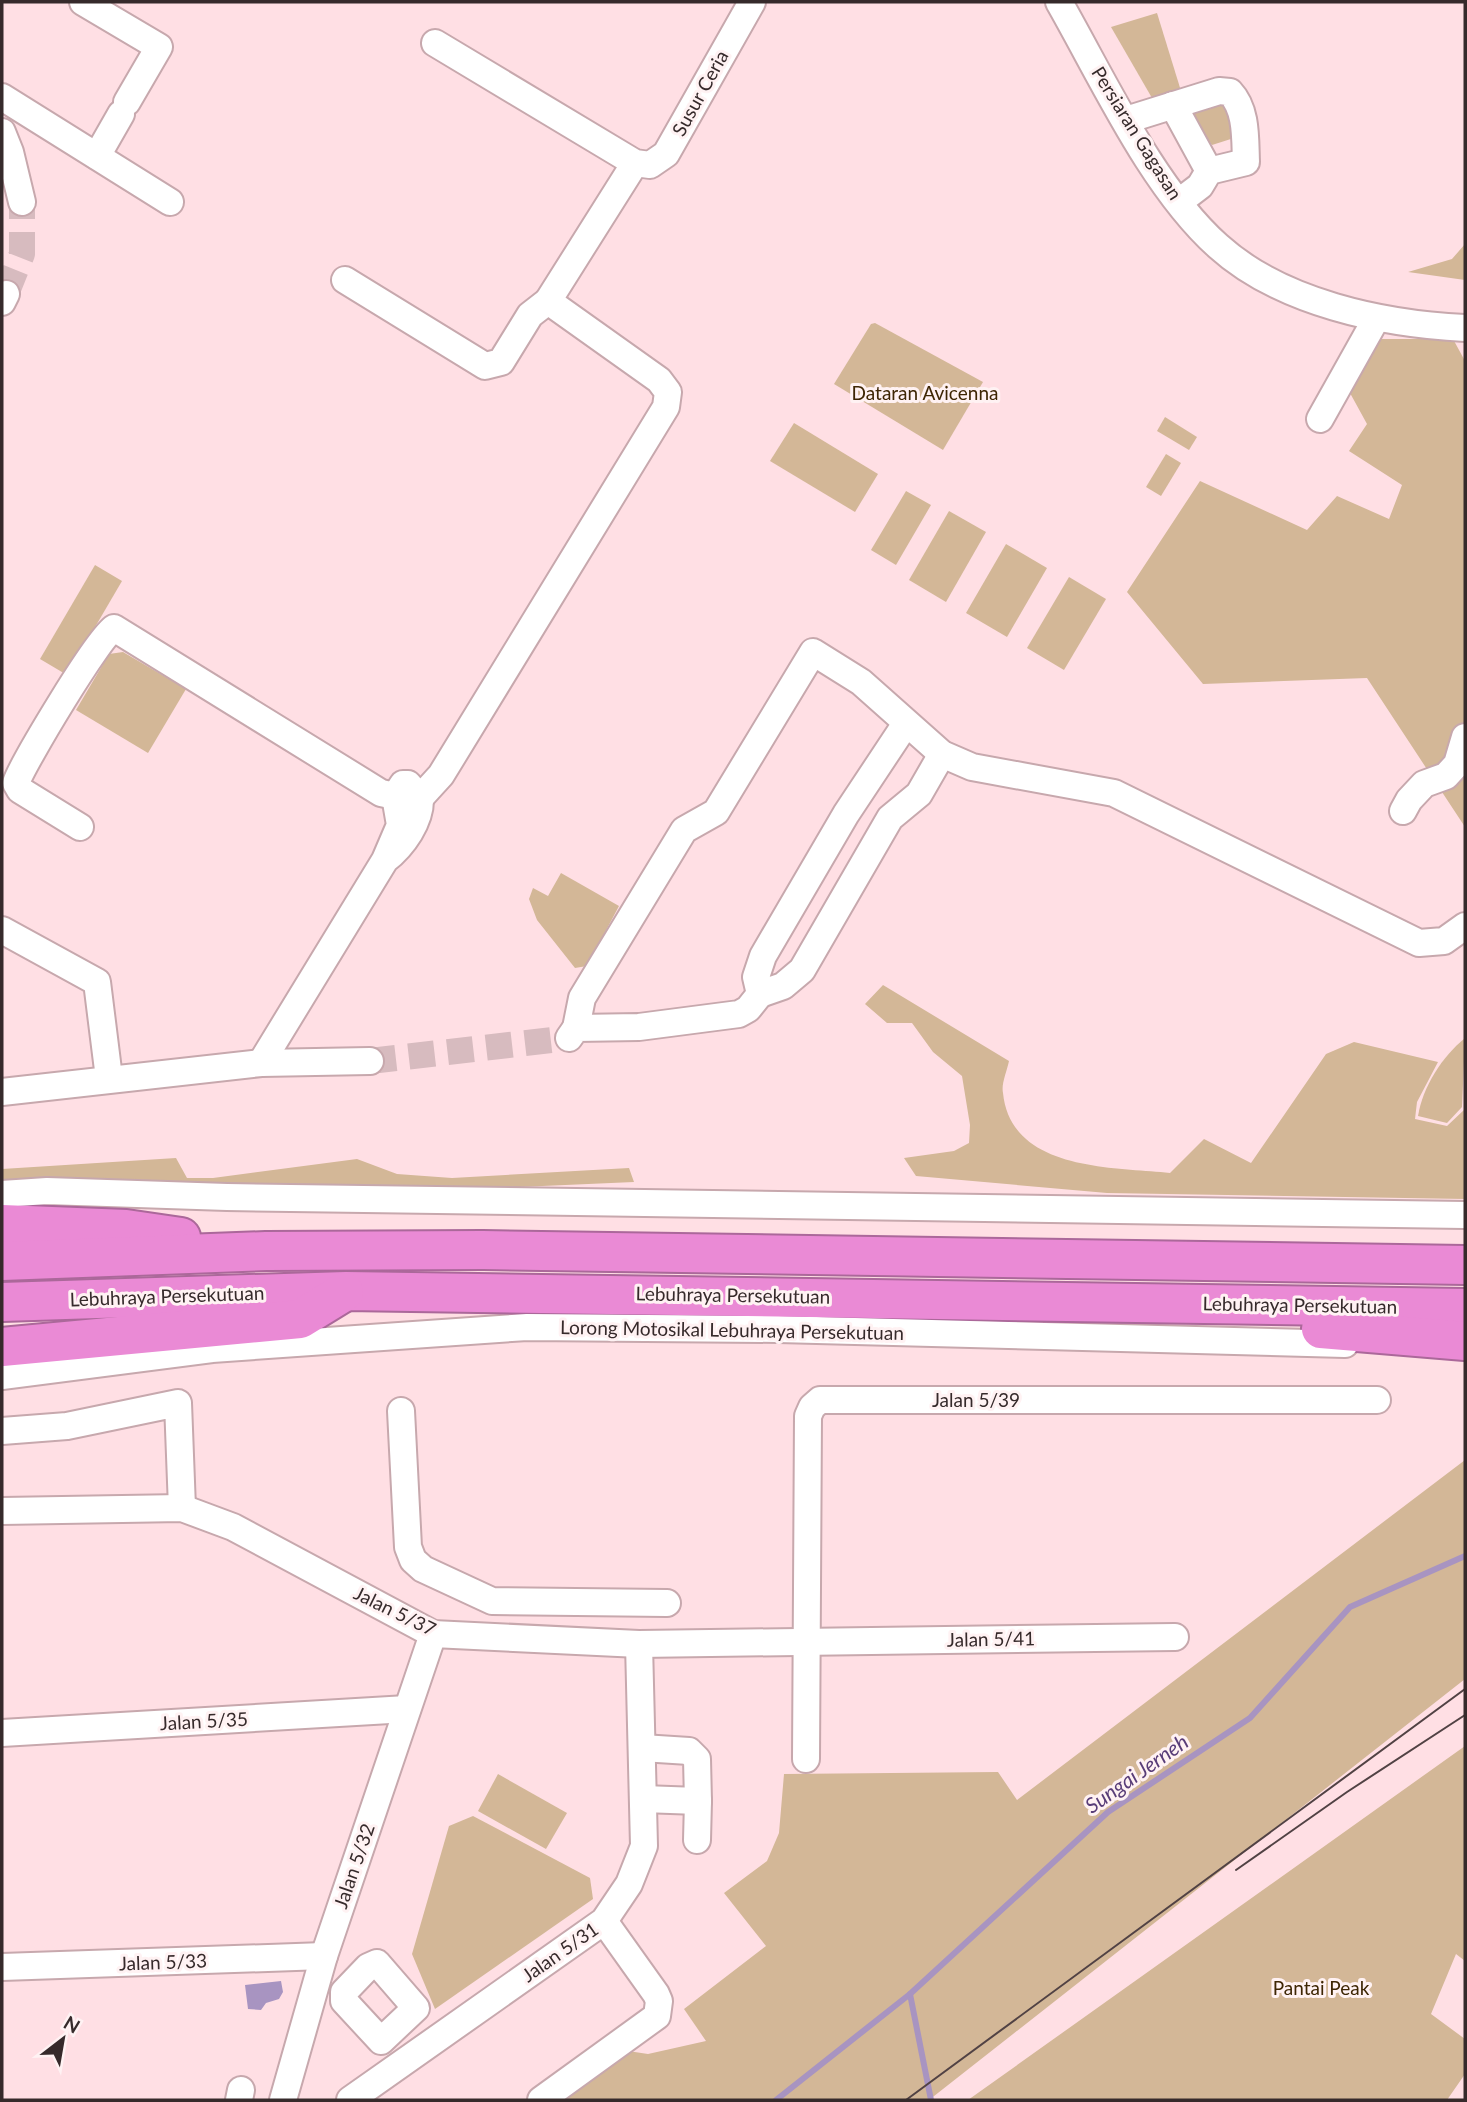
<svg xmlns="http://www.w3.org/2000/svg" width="1467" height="2102" viewBox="0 0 1467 2102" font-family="Lato,sans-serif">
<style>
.green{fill:#d3b797}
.water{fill:#a894c1}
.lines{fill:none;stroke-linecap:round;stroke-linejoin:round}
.stream{stroke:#a894c1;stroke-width:6}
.minor-tunnel{stroke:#d7bbbf;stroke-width:26;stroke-dasharray:26 13;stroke-linecap:butt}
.minor-casing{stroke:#c7a8ad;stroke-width:30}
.highway-casing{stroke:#ab689a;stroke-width:42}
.minor{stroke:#fff;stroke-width:26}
.highway{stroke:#ea8ad5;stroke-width:38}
.tram{stroke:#514244;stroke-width:2}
.labels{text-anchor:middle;stroke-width:6;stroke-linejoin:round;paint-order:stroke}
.street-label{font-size:19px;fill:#362a2b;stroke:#fff2f3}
.park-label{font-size:19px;fill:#3e2604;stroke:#fff2f3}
.water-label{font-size:21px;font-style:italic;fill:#593d78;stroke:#fff2f3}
</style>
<rect width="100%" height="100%" fill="#ffdfe4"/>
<g class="green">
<path d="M 1157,13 L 1181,91 L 1152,98 L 1111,27 Z"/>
<path d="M 1227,103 L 1234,138 L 1212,145 L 1191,119 L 1195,109 Z"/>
<path d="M 1465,225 L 1465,280 L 1408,272 L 1452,259 L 1465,244 Z"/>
<path d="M 875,323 L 983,382 L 943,450 L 834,384 L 871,324 Z"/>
<path d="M 1380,339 L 1453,339 L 1465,361 L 1465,827 L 1367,678 L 1203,684 L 1127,592 L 1200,481 L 1307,530 L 1337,496 L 1389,519 L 1402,485 L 1349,451 L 1367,424 L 1350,393 Z"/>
<path d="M 1165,417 L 1197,437 L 1189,450 L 1157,431 Z"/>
<path d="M 794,423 L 878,474 L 855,512 L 770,461 Z"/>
<path d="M 1166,454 L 1181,463 L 1161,496 L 1146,487 Z"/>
<path d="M 906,491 L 931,505 L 896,565 L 871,550 Z"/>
<path d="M 949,511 L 986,532 L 946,602 L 909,580 Z"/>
<path d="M 1006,544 L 1047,568 L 1007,637 L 966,613 Z"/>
<path d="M 95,565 L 122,581 L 67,675 L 40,659 Z"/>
<path d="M 1069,577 L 1106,599 L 1064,670 L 1027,648 Z"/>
<path d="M 123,652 L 186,689 L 148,753 L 76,710 L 109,654 Z"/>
<path d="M 561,873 L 619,906 L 587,966 L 575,968 L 537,920 L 529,899 L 533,888 L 548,896 Z"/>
<path d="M 883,985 L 1009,1061 C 1007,1071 1001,1084 1003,1093 C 1011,1171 1112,1167 1170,1173 L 1204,1139 L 1251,1163 L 1326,1054 L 1354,1042 L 1438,1062 L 1417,1102 L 1415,1119 L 1447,1126 L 1465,1109 L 1465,1199 L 1107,1193 L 916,1176 L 904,1158 L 954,1151 L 969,1143 L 970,1125 L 962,1076 L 933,1052 L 912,1023 L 887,1023 L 865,1004 Z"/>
<path d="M 1465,1038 L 1462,1107 L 1447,1123 L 1418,1116 C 1423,1086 1442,1057 1465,1038 Z"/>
<path d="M 176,1158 L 187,1178 L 213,1178 L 357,1159 L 397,1174 L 452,1178 L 629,1168 L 634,1182 L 426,1191 L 2,1184 L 2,1169 Z"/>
<path d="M 1465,1460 L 1465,1679 L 929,2100 L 556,2100 L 628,2051 L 648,2054 L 706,2041 L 684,2009 L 766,1946 L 724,1893 L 767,1861 L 779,1833 L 784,1774 L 998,1772 L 1017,1800 Z"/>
<path d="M 1465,1746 L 1465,1961 L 1456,1954 L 1431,2014 L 1465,2039 L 1465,2074 L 1447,2100 L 968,2100 Z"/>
<path d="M 498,1774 L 567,1813 L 546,1849 L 478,1811 Z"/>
<path d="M 473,1816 L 590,1878 L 593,1899 L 435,2009 L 412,1954 L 449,1826 Z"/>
</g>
<path class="water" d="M 281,1981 L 283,1992 L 279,1999 L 266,2003 L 261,2010 L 248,2009 L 245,1985 Z"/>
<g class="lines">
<g class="stream">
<path d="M 910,1994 L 931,2100"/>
<path d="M 776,2100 L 910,1994 L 1108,1812 L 1250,1718 L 1350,1607 L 1465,1556"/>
</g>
<g class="minor-tunnel">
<path d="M 6,294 L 22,254 L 22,202"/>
<path d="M 370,1061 L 569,1038"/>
</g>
<defs>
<g id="minor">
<path d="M 83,2 L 159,47 L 127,102"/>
<path d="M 1059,2 C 1103,79 1152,187 1218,246 C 1281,303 1383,324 1465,328"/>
<path d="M 435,43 L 635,163 L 650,165 L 666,154 L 752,2"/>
<path d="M 2,97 L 170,202"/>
<path d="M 1173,105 L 1209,171"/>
<path d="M 1126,120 L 1219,91 L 1230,92 C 1247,110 1245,138 1246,162 L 1209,171 L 1200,186 L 1179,202"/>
<path d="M 2,132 L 10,152 L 22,202"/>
<path d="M 97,156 L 121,114"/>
<path d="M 345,280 L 485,366 L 501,362 L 530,315 L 548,301"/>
<path d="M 2,302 L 6,294"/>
<path d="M 1320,419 L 1376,319"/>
<path d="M 905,725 L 846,814 L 763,956 L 756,977 L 760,994 L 783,986 L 802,970 L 890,818 L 919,794 L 942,754"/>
<path d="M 420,798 L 441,775 L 666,407 L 668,392 L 659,380 L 548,301 L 635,163"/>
<path d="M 1403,811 L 1409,800 L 1424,784 L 1446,776 L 1457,764 L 1465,737"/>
<path d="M 80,827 L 20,790 L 16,783 C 23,763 101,633 114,628 L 381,793 L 395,796"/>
<path d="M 2,930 L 97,982 L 109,1078"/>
<path d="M 576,1028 L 582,998 L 684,830 L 716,812 L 813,652 L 861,682 L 942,754 L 972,767 L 1114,793 L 1419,943 L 1444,941 L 1465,926"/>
<path d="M 569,1038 L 576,1028 L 639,1027 L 739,1014 L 748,1009 L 760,994"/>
<path d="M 261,1063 L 385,860 L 400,825 L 395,796 L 403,784 L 408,784 L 420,798 C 421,821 403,846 385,860"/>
<path d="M 2,1092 L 261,1063 L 370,1061"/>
<path d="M 2,1194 L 47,1191 L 227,1197 L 1465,1215"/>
<path d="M 2,1376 L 212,1349 L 527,1327 L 778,1329 L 1345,1344"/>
<path d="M 401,1411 L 408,1547 L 413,1560 L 423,1569 L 492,1601 L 667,1603"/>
<path d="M 2,1431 L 67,1426 L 178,1403 L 182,1508"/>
<path d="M 2,1511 L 182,1508 L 233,1527 L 433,1634 L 639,1644 L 1175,1637"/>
<path d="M 2,1733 L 407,1709"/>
<path d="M 642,1748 L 689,1751 L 697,1759 L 698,1801 L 643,1799"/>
<path d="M 806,1759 L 808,1416 L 812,1407 L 820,1400 L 1377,1400"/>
<path d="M 697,1840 L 698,1801"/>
<path d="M 377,1963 L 416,2008 L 381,2041 L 344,2001 L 344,1992 L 368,1967 Z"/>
<path d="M 2,1967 L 324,1956"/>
<path d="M 239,2100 L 241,2090"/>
<path d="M 283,2100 L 324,1956 L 433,1634"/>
<path d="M 350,2100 L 604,1921 L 629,1884 L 644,1846 L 639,1644"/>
<path d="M 541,2100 L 657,2016 L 659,2001 L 656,1994 L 604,1921"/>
</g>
<g id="highway">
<path d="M 2,1224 L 126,1229 L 181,1237"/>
<path d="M 2,1261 L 266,1251 L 483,1250 L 1465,1265"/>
<path d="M 2,1302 L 346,1291 L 1465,1308"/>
<path d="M 1321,1329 L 1465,1341"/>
<path d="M 2,1347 L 300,1319 L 344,1292"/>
</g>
</defs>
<use href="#minor" class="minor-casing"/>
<use href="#highway" class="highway-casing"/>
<use href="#minor" class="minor"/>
<use href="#highway" class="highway"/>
<g class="tram">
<path d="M 1236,1870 L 1347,1792 L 1465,1715"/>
<path d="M 906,2100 L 1465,1689"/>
</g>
</g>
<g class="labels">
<g class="street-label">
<text transform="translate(700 93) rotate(-61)" y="7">Susur Ceria</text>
<text transform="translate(1137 133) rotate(58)" y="7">Persiaran Gagasan</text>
<text transform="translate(733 1295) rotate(1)" y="7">Lebuhraya Persekutuan</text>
<text transform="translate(167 1296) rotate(-2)" y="7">Lebuhraya Persekutuan</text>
<text transform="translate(1300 1305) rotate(1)" y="7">Lebuhraya Persekutuan</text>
<text transform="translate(732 1330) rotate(1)" y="7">Lorong Motosikal Lebuhraya Persekutuan</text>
<text x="976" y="1407">Jalan 5/39</text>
<text transform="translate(395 1611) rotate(26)" y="7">Jalan 5/37</text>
<text transform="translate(991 1639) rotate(-1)" y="7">Jalan 5/41</text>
<text transform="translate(204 1721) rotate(-3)" y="7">Jalan 5/35</text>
<text transform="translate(354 1866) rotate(-71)" y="7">Jalan 5/32</text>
<text transform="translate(560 1952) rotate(-35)" y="7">Jalan 5/31</text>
<text transform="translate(163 1962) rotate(-2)" y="7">Jalan 5/33</text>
</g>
<g class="park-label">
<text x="925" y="400">Dataran Avicenna</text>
<text x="1321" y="1995">Pantai Peak</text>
</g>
<g class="water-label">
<text transform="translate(1137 1774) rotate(-35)" y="7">Sungai Jerneh</text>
</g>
</g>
<rect width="1467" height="2102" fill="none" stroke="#362a2b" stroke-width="7"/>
<g transform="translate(63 2039) rotate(31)" stroke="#fff2f3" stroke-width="5" paint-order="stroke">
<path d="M0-5L12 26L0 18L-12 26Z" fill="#362a2b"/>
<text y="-10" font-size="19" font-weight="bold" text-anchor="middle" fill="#362a2b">N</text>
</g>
</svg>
